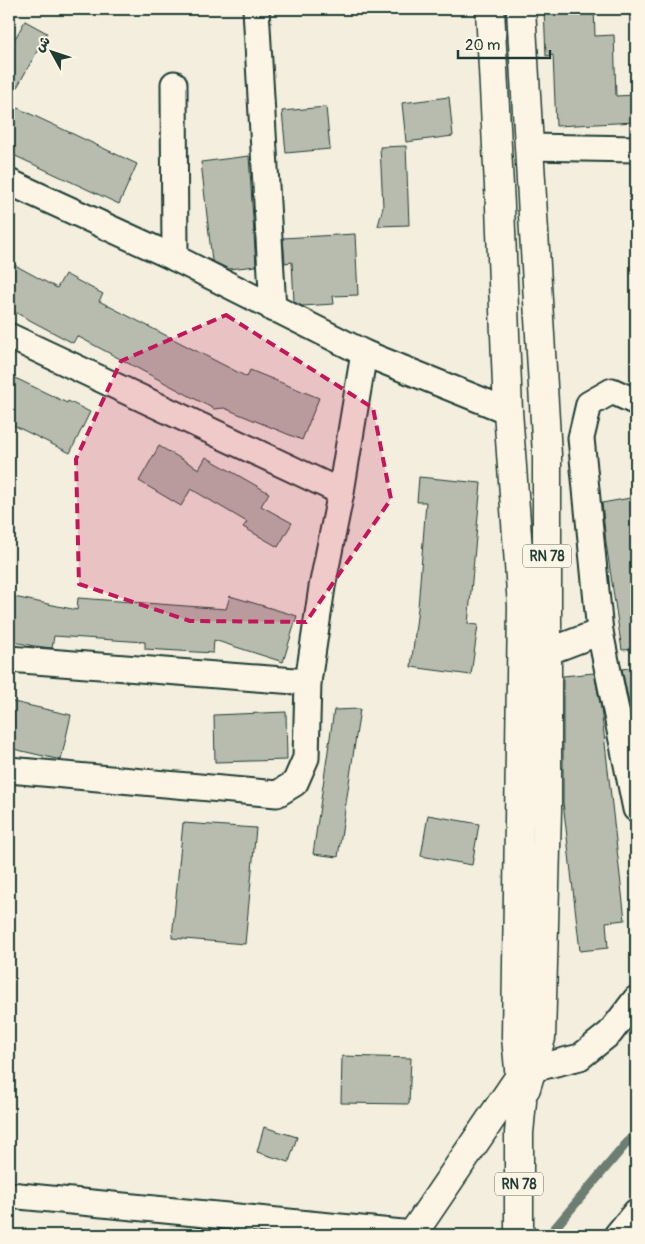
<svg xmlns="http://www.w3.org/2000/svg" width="645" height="1244" viewBox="0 0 645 1244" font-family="Pangolin,'Playpen Sans Arabic',sans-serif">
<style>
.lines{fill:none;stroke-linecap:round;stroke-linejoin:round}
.stream{stroke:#6c7d72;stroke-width:9}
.building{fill:#b8bcae;stroke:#1f3d34}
.street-casing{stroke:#1f3d34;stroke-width:29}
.secondary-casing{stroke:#1f3d34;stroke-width:31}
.primary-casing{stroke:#1f3d34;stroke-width:31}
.street{stroke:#fcf5e5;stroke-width:25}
.secondary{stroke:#fcf5e5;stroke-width:28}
.primary{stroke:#fcf5e5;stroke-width:28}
.marked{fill:#c2185b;fill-opacity:0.2;stroke:#c2185b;stroke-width:4;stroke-dasharray:10 6;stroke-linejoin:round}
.labels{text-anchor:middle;stroke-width:4;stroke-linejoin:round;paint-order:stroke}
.shield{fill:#fcf5e5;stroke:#617469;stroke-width:1}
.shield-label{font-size:14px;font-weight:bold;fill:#1f3d34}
</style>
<rect width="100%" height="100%" fill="#f3eede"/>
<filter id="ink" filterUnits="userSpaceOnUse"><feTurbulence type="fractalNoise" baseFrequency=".02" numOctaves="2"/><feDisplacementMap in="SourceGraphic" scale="10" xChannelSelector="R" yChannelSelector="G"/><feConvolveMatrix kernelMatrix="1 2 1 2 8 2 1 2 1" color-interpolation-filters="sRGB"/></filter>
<g filter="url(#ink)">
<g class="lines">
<path class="stream" d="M 549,1235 L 636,1132"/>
</g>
<g class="building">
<path d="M 544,9 L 594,9 L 595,36 L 614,35 L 616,96 L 636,95 L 636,122 L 556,126 L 553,55 L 546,56 Z"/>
<path d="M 25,21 L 47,33 L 9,102 L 9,49 Z"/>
<path d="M 449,97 L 453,136 L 406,142 L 402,103 Z"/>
<path d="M 9,104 L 137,164 L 119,204 L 9,153 Z"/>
<path d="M 326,107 L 330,149 L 286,153 L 282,111 Z"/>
<path d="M 406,146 L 409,225 L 378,226 L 383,207 L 380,147 Z"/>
<path d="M 249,156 L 256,266 L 229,269 L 212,261 L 201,162 Z"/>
<path d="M 355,234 L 358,295 L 333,296 L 334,304 L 302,306 L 294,302 L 292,262 L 285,263 L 283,238 Z"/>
<path d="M 9,262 L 57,288 L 65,274 L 103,294 L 99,301 L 247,377 L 250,370 L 319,398 L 302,440 L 224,408 L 214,409 L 77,336 L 73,343 L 9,309 Z"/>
<path d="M 9,375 L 67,403 L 68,401 L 90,412 L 70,453 L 9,423 Z"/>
<path d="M 159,446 L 199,469 L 206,457 L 269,493 L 261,506 L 292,523 L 278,547 L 243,527 L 247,522 L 191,489 L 181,506 L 139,481 Z"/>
<path d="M 419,477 L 481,483 L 468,624 L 478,625 L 471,675 L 411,667 L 418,608 L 426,502 L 417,502 Z"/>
<path d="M 636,497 L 636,649 L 622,650 L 606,543 L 602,503 Z"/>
<path d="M 9,596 L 77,610 L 78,598 L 226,609 L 230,596 L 297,616 L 283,662 L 214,640 L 213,653 L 145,649 L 145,642 L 54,636 L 52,648 L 34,646 L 9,641 Z"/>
<path d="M 636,667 L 636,702 L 629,703 L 622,669 Z"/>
<path d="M 594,673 L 601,708 L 625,920 L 606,922 L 608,948 L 580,951 L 563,802 L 563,676 Z"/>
<path d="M 9,701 L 71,715 L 61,760 L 9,748 Z"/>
<path d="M 360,709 L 338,857 L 313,854 L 334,710 Z"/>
<path d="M 286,712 L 287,760 L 215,762 L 214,715 Z"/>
<path d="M 428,815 L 479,824 L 472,865 L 421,856 Z"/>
<path d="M 183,823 L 256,828 L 245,944 L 172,938 Z"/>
<path d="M 342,1056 L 411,1058 L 409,1104 L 341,1103 Z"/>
<path d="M 264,1127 L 297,1137 L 289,1162 L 257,1152 Z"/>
</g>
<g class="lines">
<defs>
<g id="street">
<path d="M 256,9 L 273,309"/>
<path d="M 174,84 L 175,258"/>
<path d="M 529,147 L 636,149"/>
<path d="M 9,182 L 175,258 L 364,353 L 508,411"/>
<path d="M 9,336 L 341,492"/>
<path d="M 600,632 L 636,809"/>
<path d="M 547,652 L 600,632 L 581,438 L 589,404 L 612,391 L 636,402"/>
<path d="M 9,659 L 308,682"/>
<path d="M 9,770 L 277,794 L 295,783 L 306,758 L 308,682 L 322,587 L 341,492 L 364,353"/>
<path d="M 532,1069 L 580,1057 L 610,1033 L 636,999"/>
<path d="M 9,1195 L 413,1234"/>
<path d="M 617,1235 L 636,1212"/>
</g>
<path id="secondary" d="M 412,1235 L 520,1076 L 532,1069"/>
<g id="primary">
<path d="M 490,9 L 500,206 L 508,411 L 522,606 L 516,1037 L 522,1101 L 519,1133 L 519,1235"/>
<path d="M 521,9 L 547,455 L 547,810 L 541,1038 L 526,1088"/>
</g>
</defs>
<use href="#street" class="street-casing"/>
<use href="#secondary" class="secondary-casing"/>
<use href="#primary" class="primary-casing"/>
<use href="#street" class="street"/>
<use href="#secondary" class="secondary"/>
<use href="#primary" class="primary"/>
</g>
</g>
<path class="marked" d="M 226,315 L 373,408 L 391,499 L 306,622 L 190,621 L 79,584 L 76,459 L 121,361 Z"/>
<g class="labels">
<g class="shield">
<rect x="523" y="544.5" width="48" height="23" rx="4"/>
<rect x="495" y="1172.5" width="48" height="23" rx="4"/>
</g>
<g class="shield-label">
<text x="547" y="561">RN 78</text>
<text x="519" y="1189">RN 78</text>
</g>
</g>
<rect width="645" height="1244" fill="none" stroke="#fcf5e5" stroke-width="30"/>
<rect x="15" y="15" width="615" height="1214" fill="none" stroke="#1f3d34" stroke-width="2" filter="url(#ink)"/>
<g transform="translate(52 52) rotate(310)" stroke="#fcf5e5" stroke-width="4" paint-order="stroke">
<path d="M0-4L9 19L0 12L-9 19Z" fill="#1f3d34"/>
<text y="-8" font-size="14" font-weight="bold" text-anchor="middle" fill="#1f3d34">ش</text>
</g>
<path d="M458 50v8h92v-8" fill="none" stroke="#1f3d34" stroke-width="2.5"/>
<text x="465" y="50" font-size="15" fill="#1f3d34" stroke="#fcf5e5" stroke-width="4" paint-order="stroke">20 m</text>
</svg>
